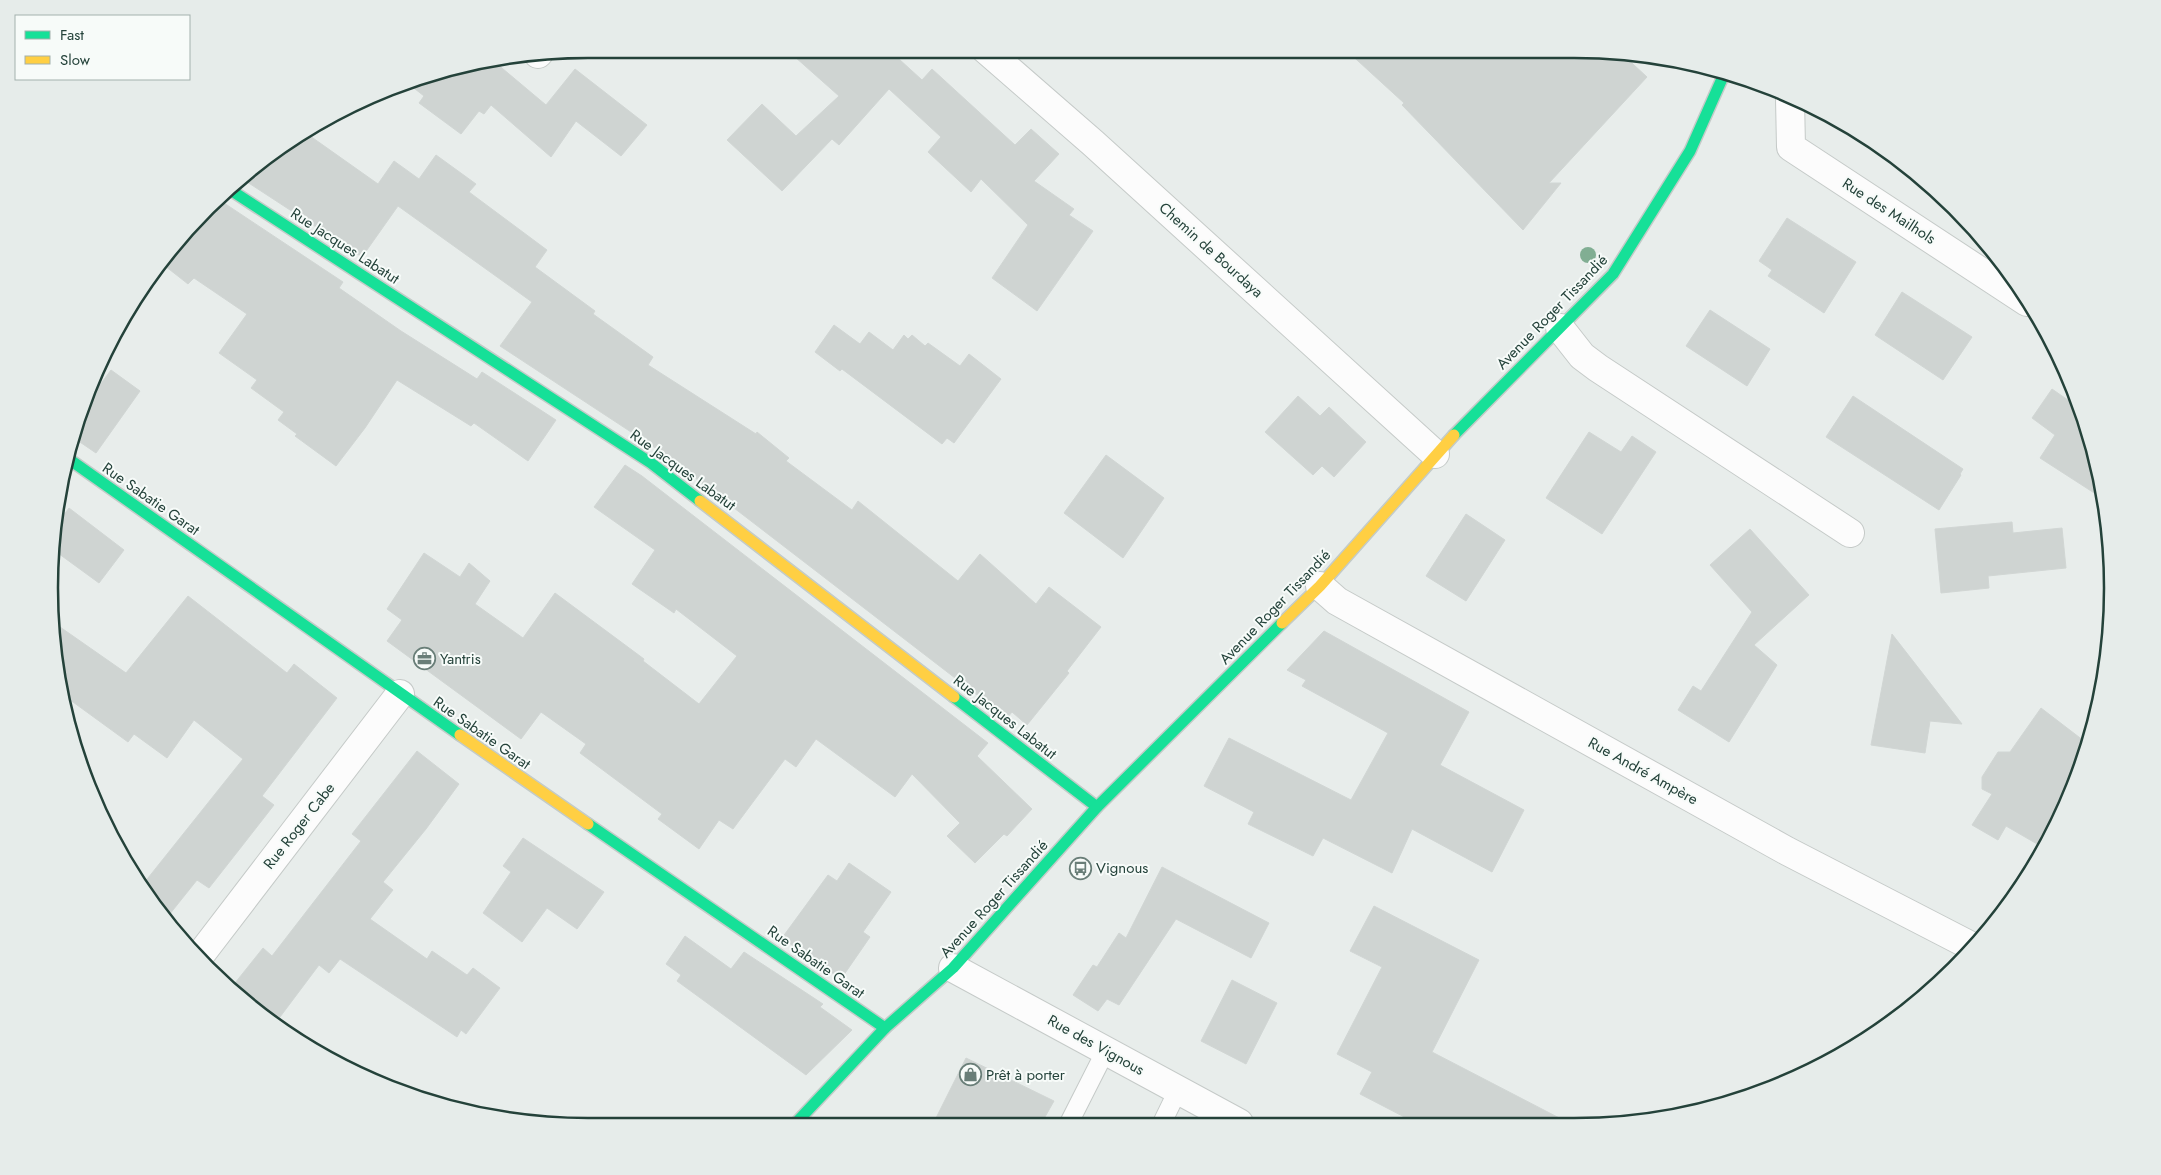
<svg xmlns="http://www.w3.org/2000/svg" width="2161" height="1175" viewBox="0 0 2161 1175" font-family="Jost,sans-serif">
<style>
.building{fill:#cfd4d2;stroke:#d1d6d4}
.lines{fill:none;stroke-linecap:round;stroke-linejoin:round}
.lane-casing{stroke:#c5cac8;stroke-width:20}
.street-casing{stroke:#c5cac8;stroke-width:30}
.fast-casing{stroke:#c3cbc8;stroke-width:14}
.slow-casing{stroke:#c3cbc8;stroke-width:14}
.lane{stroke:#fcfcfc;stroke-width:18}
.street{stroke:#fcfcfc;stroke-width:28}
.fast{stroke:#16e098;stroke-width:11}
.slow{stroke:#ffcf43;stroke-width:11}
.tree{fill:#81ae93}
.labels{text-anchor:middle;stroke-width:4;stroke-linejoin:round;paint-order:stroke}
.street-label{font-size:15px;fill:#24423a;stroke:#f7fbf9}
.poi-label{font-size:15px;fill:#24423a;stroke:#f7fbf9;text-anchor:start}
.rim{fill:none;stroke:#24423a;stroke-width:2.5}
</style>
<rect width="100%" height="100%" fill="#e8edeb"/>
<g class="building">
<path d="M 786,49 L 888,49 L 922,80 L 932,69 L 1015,145 L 1031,129 L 1059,154 L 1034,181 L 1074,209 L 1069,215 L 1093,231 L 1037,311 L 992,278 L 1028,225 L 981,179 L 971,192 L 928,152 L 941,137 L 889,89 L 839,145 L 832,139 L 782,191 L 727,140 L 762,104 L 796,136 L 839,96 Z"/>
<path d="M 1346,50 L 1608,50 L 1620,52 L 1647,77 L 1549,183 L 1561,183 L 1523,230 L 1402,105 L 1404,103 Z"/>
<path d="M 490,58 L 546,105 L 575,69 L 647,125 L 621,156 L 576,121 L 551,157 L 491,105 L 484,114 L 479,111 L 461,134 L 419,103 L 424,96 L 405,81 L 414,77 Z"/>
<path d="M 303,131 L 378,184 L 394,161 L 419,179 L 436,155 L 476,184 L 469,192 L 547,250 L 535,267 L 595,311 L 593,314 L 653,357 L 648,365 L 756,434 L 757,432 L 789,458 L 786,461 L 852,510 L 858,501 L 958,581 L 980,554 L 1036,604 L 1049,587 L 1101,627 L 1067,671 L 1069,673 L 1027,725 L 1012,712 L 1007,718 L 660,451 L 500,346 L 532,302 L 398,206 L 362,257 L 241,178 L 259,160 Z"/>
<path d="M 218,199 L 343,282 L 339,288 L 401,331 L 477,379 L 482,372 L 556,420 L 528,461 L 474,423 L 471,426 L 397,380 L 365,428 L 336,466 L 295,436 L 297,434 L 278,420 L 284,412 L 251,388 L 257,380 L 219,353 L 247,314 L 194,278 L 188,284 L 160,262 L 183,231 Z"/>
<path d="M 1787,218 L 1856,262 L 1824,313 L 1768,276 L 1772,270 L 1759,261 Z"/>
<path d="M 1902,292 L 1972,337 L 1943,380 L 1875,335 Z"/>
<path d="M 1710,310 L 1770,349 L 1747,386 L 1686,346 Z"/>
<path d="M 834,325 L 860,344 L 869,332 L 893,350 L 904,335 L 908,339 L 912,335 L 925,346 L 928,343 L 960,366 L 969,354 L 1001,379 L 954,443 L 947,438 L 942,444 L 842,369 L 840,371 L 815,352 Z"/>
<path d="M 111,370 L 140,391 L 96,453 L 71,436 L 88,388 L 94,393 Z"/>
<path d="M 2052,389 L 2075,405 L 2077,402 L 2094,448 L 2102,498 L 2040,458 L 2055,435 L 2032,418 Z"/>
<path d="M 1298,396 L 1320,416 L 1329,407 L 1366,442 L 1334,477 L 1322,466 L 1313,475 L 1265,432 Z"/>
<path d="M 1853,396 L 1963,469 L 1960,474 L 1961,475 L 1939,510 L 1826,437 Z"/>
<path d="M 1589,432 L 1621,452 L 1632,436 L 1656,452 L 1602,534 L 1546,498 Z"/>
<path d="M 1106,455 L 1164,498 L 1123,558 L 1064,513 Z"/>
<path d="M 625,465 L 642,476 L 988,743 L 977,756 L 1032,809 L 1007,836 L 1004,834 L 975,863 L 947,836 L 960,823 L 912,774 L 895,797 L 816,739 L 796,767 L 785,759 L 733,829 L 719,820 L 699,849 L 658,819 L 662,814 L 580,753 L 586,744 L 541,712 L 521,739 L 387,641 L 402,620 L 387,609 L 424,553 L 460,577 L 469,563 L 490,581 L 475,604 L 523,638 L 555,593 L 644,659 L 643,661 L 699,704 L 737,656 L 676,609 L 674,613 L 632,584 L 655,550 L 594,507 Z"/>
<path d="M 69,508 L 124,550 L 99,583 L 51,548 L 54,528 Z"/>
<path d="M 1466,514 L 1505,540 L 1466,601 L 1426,576 Z"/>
<path d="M 2012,522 L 2013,533 L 2062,528 L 2066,568 L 1988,576 L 1989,588 L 1941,593 L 1935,529 Z"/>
<path d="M 1750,529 L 1809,595 L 1754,645 L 1777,665 L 1729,742 L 1678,710 L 1693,686 L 1701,691 L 1752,612 L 1710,565 Z"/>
<path d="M 188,596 L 287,673 L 294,664 L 337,698 L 262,796 L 274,805 L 242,846 L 209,888 L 197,880 L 165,920 L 140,888 L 243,759 L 194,720 L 167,758 L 134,734 L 128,742 L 62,694 L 50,620 L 126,673 Z"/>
<path d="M 1324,631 L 1469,712 L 1440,765 L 1524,810 L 1492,872 L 1412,829 L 1392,873 L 1323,838 L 1313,856 L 1248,824 L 1254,812 L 1204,786 L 1229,738 L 1351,800 L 1388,733 L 1302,686 L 1306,680 L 1287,670 Z"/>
<path d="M 1892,634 L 1962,724 L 1930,721 L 1925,753 L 1871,745 Z"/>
<path d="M 2041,708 L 2088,744 L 2084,760 L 2044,848 L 2006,826 L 1998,840 L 1972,825 L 1992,794 L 1982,789 L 1982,777 L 1998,752 L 2010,752 Z"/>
<path d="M 417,751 L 459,784 L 426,829 L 383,882 L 393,890 L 370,919 L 427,959 L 432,951 L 467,975 L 473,968 L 500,988 L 466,1034 L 461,1030 L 457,1037 L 340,959 L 329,973 L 319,965 L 274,1025 L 259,1015 L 231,988 L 263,948 L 272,956 L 306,912 L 361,841 L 352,834 Z"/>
<path d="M 523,838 L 604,892 L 577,929 L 547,908 L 522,942 L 483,913 L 511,872 L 503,866 Z"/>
<path d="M 849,863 L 891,892 L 863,932 L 870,937 L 841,979 L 782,938 L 828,875 L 837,881 Z"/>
<path d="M 1162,867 L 1269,923 L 1251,958 L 1176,919 L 1119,1005 L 1107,999 L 1098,1011 L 1073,995 L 1093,965 L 1097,967 L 1119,933 L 1126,938 Z"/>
<path d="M 1374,906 L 1479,960 L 1432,1052 L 1567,1122 L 1414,1122 L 1360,1094 L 1372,1072 L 1337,1054 L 1382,967 L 1350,951 Z"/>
<path d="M 685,936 L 731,969 L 744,952 L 823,1004 L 820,1007 L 852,1030 L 806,1075 L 677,981 L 681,975 L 666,964 Z"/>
<path d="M 1232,980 L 1277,1003 L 1246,1064 L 1201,1041 Z"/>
<path d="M 966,1058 L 1054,1101 L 1041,1124 L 933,1124 Z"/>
</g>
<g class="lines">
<defs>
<g id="lane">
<path d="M 1069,1123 L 1106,1050"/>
<path d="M 1162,1123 L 1178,1090"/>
</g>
<g id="street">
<path d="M 985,49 L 1093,143 L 1435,454"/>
<path d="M 538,54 L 539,53"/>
<path d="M 1790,99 L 1791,147 L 2027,302"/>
<path d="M 1560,328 L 1582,356 L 1598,368 L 1850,533"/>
<path d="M 1320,586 L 1337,601 L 1787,851 L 1973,947"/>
<path d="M 198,958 L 400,694"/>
<path d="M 953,968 L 1239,1123"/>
</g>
<g id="fast">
<path d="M 229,189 L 651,463 L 700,501"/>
<path d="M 1454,435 L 1613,274 L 1690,151 L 1725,72"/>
<path d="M 66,457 L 460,735"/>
<path d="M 954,697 L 1097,807"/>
<path d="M 588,824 L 885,1028"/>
<path d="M 795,1124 L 885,1028 L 953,968 L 1097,807 L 1282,623"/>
</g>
<g id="slow">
<path d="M 700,501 L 954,697"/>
<path d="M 1282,623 L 1320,586 L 1454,435"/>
<path d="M 460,735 L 588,824"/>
</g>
</defs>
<use href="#lane" class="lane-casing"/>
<use href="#street" class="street-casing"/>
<use href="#fast" class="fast-casing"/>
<use href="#slow" class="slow-casing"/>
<use href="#lane" class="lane"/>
<use href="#street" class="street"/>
<use href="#fast" class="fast"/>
<use href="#slow" class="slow"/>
</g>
<circle class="tree" cx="1588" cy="255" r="8"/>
<defs>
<symbol id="office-ring" viewBox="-11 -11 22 22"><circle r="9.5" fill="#f7fbf9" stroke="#697e78" stroke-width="1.5"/><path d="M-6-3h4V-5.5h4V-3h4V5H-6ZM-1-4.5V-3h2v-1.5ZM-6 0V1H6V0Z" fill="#697e78"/></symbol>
<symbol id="bus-ring" viewBox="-11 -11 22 22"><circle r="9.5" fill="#f7fbf9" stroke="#697e78" stroke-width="1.5"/><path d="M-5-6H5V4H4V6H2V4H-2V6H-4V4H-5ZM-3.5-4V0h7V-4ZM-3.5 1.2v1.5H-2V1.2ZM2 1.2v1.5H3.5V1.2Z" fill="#697e78"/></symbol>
<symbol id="shop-ring" viewBox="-11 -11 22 22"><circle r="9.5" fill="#f7fbf9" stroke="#697e78" stroke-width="1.5"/><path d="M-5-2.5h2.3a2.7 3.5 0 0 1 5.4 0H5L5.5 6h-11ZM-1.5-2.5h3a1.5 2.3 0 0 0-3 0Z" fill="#697e78"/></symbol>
</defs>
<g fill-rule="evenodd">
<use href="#office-ring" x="412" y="646" width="25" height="25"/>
<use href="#bus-ring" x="1068" y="856" width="25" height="25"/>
<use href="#shop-ring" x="958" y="1062" width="25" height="25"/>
</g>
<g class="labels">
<g class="street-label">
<text transform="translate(1889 211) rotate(33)" y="5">Rue des Mailhols</text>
<text transform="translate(345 246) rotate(33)" y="5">Rue Jacques Labatut</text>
<text transform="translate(1211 250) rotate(42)" y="5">Chemin de Bourdaya</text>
<text transform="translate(1552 312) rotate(-46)" y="5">Avenue Roger Tissandié</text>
<text transform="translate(683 470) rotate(36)" y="5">Rue Jacques Labatut</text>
<text transform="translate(151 499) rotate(35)" y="5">Rue Sabatie Garat</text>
<text transform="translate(1275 607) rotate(-46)" y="5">Avenue Roger Tissandié</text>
<text transform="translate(1005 717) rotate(38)" y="5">Rue Jacques Labatut</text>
<text transform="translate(482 733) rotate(35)" y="5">Rue Sabatie Garat</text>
<text transform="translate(1643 771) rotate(29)" y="5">Rue André Ampère</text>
<text transform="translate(299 826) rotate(-52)" y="5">Rue Roger Cabe</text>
<text transform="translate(994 899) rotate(-48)" y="5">Avenue Roger Tissandié</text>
<text transform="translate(816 962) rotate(35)" y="5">Rue Sabatie Garat</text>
<text transform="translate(1096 1045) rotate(29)" y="5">Rue des Vignous</text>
</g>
<g class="poi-label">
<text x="440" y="664">Yantris</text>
<text x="1096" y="873">Vignous</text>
<text x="986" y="1080">Prêt à porter</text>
</g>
</g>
<path d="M0 0H2161V1175H0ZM588 58H1574A530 530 0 0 1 2104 588V588A530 530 0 0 1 1574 1118H588A530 530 0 0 1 58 588V588A530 530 0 0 1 588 58Z" fill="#e6ecea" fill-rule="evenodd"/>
<path class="rim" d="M588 58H1574A530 530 0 0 1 2104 588V588A530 530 0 0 1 1574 1118H588A530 530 0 0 1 58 588V588A530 530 0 0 1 588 58Z"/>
<rect x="15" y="15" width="175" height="65" fill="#f7fbf9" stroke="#a3b1ad"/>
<rect x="25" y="31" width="25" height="8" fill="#16e098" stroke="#a3b1ad"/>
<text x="60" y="40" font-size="15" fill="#24423a">Fast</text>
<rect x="25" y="56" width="25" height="8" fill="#ffcf43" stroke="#a3b1ad"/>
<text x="60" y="65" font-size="15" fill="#24423a">Slow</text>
</svg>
